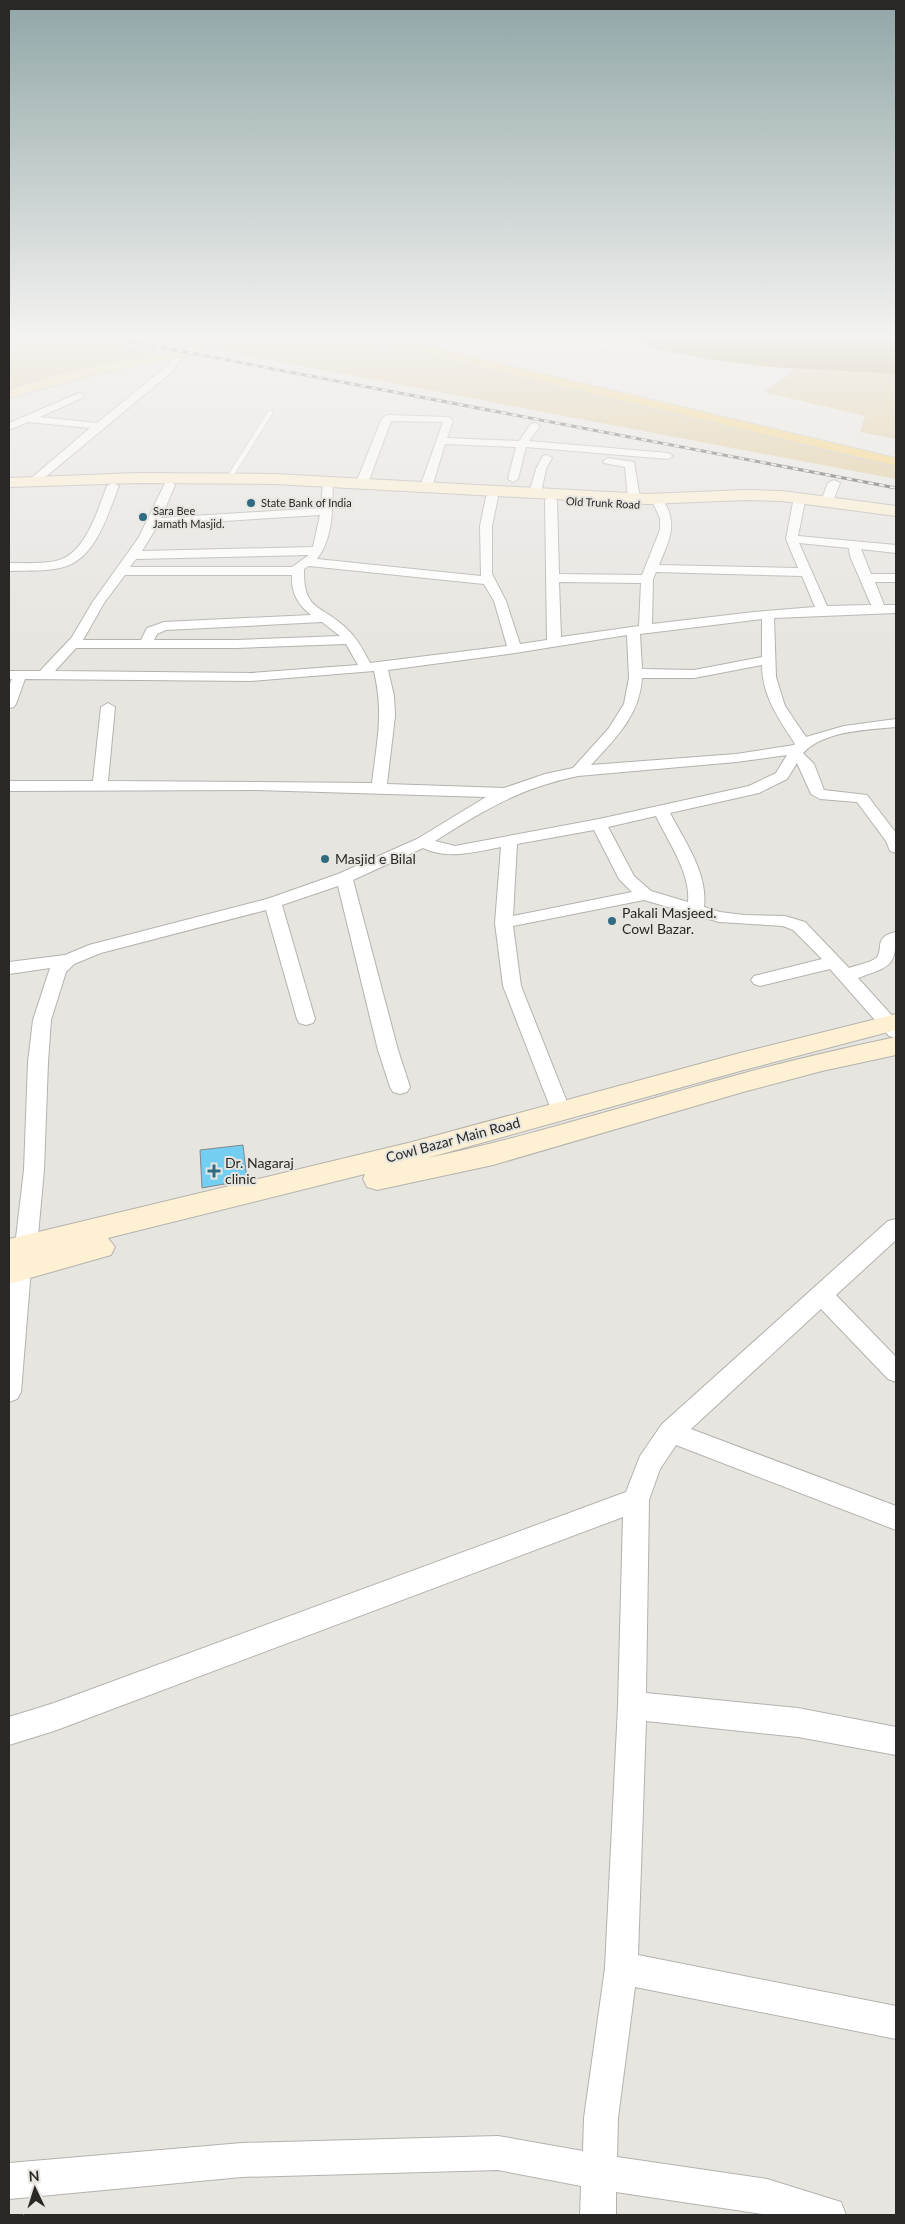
<svg xmlns="http://www.w3.org/2000/svg" width="905" height="2224" viewBox="0 0 905 2224" font-family="Lato,sans-serif">
<style>
.green{fill:#ddc691}
.water{fill:#af9046}
.building{fill:#74cef2;stroke:#83888a}
.lines{fill:none;stroke-linecap:round;stroke-linejoin:round}
.lane-casing{stroke:#b4b2ae;stroke-width:6}
.street-casing{stroke:#b4b2ae;stroke-width:2}
.secondary-casing{stroke:#b4b2ae;stroke-width:2}
.primary-casing{stroke:#c3c3c2;stroke-width:2}
.highway-casing{stroke:#c3c3c2;stroke-width:2}
.lane{stroke:#fff;stroke-width:5}
.street{fill:#fff;fill-rule:evenodd}
.secondary{fill:#fdf0d3;fill-rule:evenodd}
.primary{fill:#fae2a6;fill-rule:evenodd}
.highway{fill:#f7ce6b;fill-rule:evenodd}
.rail-casing{stroke:#474644;stroke-width:3}
.rail{stroke:#e7e5e0;stroke-width:2;stroke-dasharray:5.5;stroke-linecap:butt}
.poi-dot{fill:#2f6c83;stroke:#e7e5e0;stroke-width:2}
.labels{text-anchor:middle;stroke-width:4;stroke-linejoin:round;paint-order:stroke}
.far-poi-label{font-size:11px;fill:#292826;stroke:#e7e5e0;text-anchor:start}
.far-street-label{font-size:11px;fill:#292826;stroke:#e7e5e0}
.poi-label{font-size:14px;fill:#292826;stroke:#e7e5e0;text-anchor:start}
.street-label{font-size:14px;fill:#292826;stroke:#e7e5e0}
</style>
<rect width="100%" height="100%" fill="#e7e5e0"/>
<g class="green">
<path d="M 9,338 L 86,338 L 160,352 L 94,366 L 9,391 Z"/>
<path d="M 155,338 L 263,338 L 292,343 L 304,338 L 355,338 L 896,466 L 896,479 Z"/>
<path d="M 796,369 L 896,374 L 896,439 L 860,432 L 865,416 L 764,392 Z"/>
</g>
<path class="water" d="M 630,338 L 871,338 L 894,341 L 896,342 L 896,374 L 770,367 L 720,361 L 659,350 Z"/>
<path class="building" d="M 243,1145 L 247,1180 L 202,1188 L 200,1150 Z"/>
<g class="lines">
<defs>
<path id="lane" d="M 229,478 L 270,413"/>
<g id="street">
<path d="M 452,338 L 463,338 L 445,349 L 439,349 L 439,345 Z"/>
<path d="M 581,338 L 593,338 L 613,347 L 605,349 Z"/>
<path d="M 179,351 L 184,354 L 174,370 L 37,484 L 29,484 L 28,482 L 29,480 L 90,428 L 28,422 L 9,430 L 9,423 L 79,393 L 84,396 L 82,398 L 40,417 L 97,423 L 167,366 L 176,352 Z"/>
<path d="M 387,415 L 449,417 L 453,421 L 447,438 L 519,441 L 531,424 L 535,423 L 540,426 L 529,441 L 668,453 L 673,456 L 668,459 L 526,447 L 518,479 L 513,482 L 508,479 L 516,447 L 445,444 L 432,487 L 426,490 L 420,487 L 443,422 L 391,421 L 368,483 L 362,486 L 358,485 L 356,483 L 382,418 Z"/>
<path d="M 547,455 L 552,458 L 546,469 L 541,493 L 539,495 L 531,495 L 529,493 L 536,469 L 543,456 Z"/>
<path d="M 608,458 L 634,462 L 640,498 L 638,500 L 630,500 L 628,498 L 625,467 L 604,463 L 603,461 Z"/>
<path d="M 328,478 L 333,481 C 332,508 334,537 317,559 L 481,576 L 480,526 L 486,497 L 488,495 L 496,495 L 498,497 L 492,526 L 492,574 L 506,601 L 520,644 L 547,640 L 545,500 L 547,498 L 551,497 L 557,500 L 559,574 L 642,575 L 660,530 L 660,518 L 651,499 L 657,496 C 663,497 664,502 667,507 C 677,529 667,544 659,565 L 798,568 L 786,539 L 794,497 L 800,494 L 806,497 L 798,536 L 896,545 L 896,553 L 861,549 L 871,574 L 896,574 L 896,582 L 875,582 L 884,605 L 896,605 L 896,613 L 774,618 L 776,677 L 785,706 L 806,737 L 844,726 L 896,719 L 896,727 C 867,730 825,730 803,753 L 814,764 L 824,790 L 867,795 L 896,833 L 896,853 L 890,851 L 886,841 L 857,802 L 820,799 L 811,794 L 797,763 L 787,779 L 759,793 L 670,813 C 685,842 708,873 704,907 L 720,912 L 744,915 L 785,916 L 805,922 L 849,968 C 857,965 870,963 876,958 C 885,949 872,937 896,932 C 896,968 890,966 858,978 L 896,1020 L 896,1038 L 889,1036 L 830,969 L 760,986 L 754,984 L 751,980 L 754,976 L 822,959 L 793,930 L 783,926 L 719,922 L 644,900 L 513,926 L 521,986 L 571,1112 L 568,1117 L 561,1119 L 554,1117 L 503,986 L 495,923 L 501,847 C 474,852 449,860 423,848 L 353,880 L 398,1050 L 410,1087 L 407,1092 L 400,1094 L 393,1092 L 390,1087 L 378,1050 L 338,886 L 282,905 L 315,1019 L 313,1023 L 306,1025 L 299,1023 L 297,1019 L 266,910 L 101,953 L 74,964 L 66,972 L 51,1020 L 48,1062 L 44,1170 L 37,1246 L 31,1269 L 21,1392 L 17,1399 L 9,1402 L 9,1270 L 15,1246 L 24,1170 L 28,1062 L 33,1020 L 50,968 L 9,974 L 9,962 L 65,955 L 89,945 L 267,899 L 338,874 L 417,839 L 486,797 L 256,790 L 9,791 L 9,781 L 93,781 L 101,707 L 108,703 L 115,707 L 108,781 L 372,783 C 377,741 384,714 374,671 L 251,681 L 25,679 L 16,704 L 14,707 L 9,708 L 9,686 L 12,679 L 9,679 L 9,671 L 40,671 L 72,637 L 92,603 L 139,537 L 165,483 L 173,483 L 175,485 L 161,518 L 321,508 L 323,481 ZM 320,515 L 313,547 L 142,551 L 158,525 ZM 799,543 L 849,548 L 850,556 L 871,605 L 827,606 ZM 309,555 L 292,567 L 130,567 L 136,559 ZM 309,566 L 484,584 L 494,601 L 507,646 L 370,663 C 364,651 357,638 346,628 C 321,604 303,612 304,569 ZM 656,572 L 802,576 L 815,607 L 754,612 L 652,624 L 653,579 ZM 125,575 L 292,575 C 291,592 297,604 311,615 L 164,622 L 147,628 L 141,640 L 83,640 L 104,603 ZM 559,582 L 641,583 L 639,626 L 561,637 ZM 762,619 L 762,657 L 694,670 L 642,669 L 640,634 ZM 322,622 L 340,636 L 236,640 L 154,640 L 157,634 L 166,630 ZM 627,635 L 629,678 L 624,704 L 609,728 L 573,768 L 545,774 L 504,788 L 387,784 L 395,716 L 394,696 L 388,670 L 515,653 ZM 346,644 L 358,665 L 251,673 L 55,671 L 76,648 L 236,648 ZM 762,665 C 762,696 779,719 795,744 L 794,745 L 736,754 L 591,765 C 615,739 640,715 642,678 L 694,678 ZM 787,755 L 776,773 L 749,786 L 599,819 L 455,846 L 435,841 C 484,810 520,788 578,776 L 736,762 ZM 656,816 C 668,842 691,873 688,902 L 651,891 L 634,876 L 608,827 ZM 594,830 L 619,879 L 632,892 L 513,916 L 517,844 Z"/>
<path d="M 834,480 L 840,483 L 833,501 L 827,504 L 823,503 L 821,501 L 828,483 Z"/>
<path d="M 113,483 L 119,486 C 108,513 97,555 67,566 C 49,572 28,570 9,571 L 9,563 C 24,563 41,564 56,561 C 86,554 97,511 107,486 Z"/>
<path d="M 896,1219 L 896,1240 L 836,1295 L 896,1357 L 896,1382 L 888,1379 L 821,1309 L 691,1429 L 896,1506 L 896,1530 L 676,1445 L 660,1469 L 649,1500 L 646,1693 L 798,1708 L 896,1727 L 896,1755 L 798,1737 L 646,1721 L 638,1955 L 896,2006 L 896,2039 L 635,1987 L 618,2118 L 617,2157 L 767,2179 L 841,2202 L 846,2215 L 769,2215 L 616,2192 L 616,2215 L 580,2215 L 581,2186 L 498,2170 L 242,2177 L 9,2199 L 9,2163 L 242,2143 L 498,2136 L 583,2151 L 584,2118 L 605,1968 L 618,1706 L 623,1517 L 54,1731 L 9,1745 L 9,1717 L 54,1703 L 626,1492 L 640,1456 L 662,1424 L 888,1221 Z"/>
</g>
<g id="secondary">
<path d="M 137,473 L 275,474 L 647,494 L 746,490 L 782,491 L 896,506 L 896,516 L 782,501 L 746,500 L 647,504 L 275,484 L 137,483 L 9,487 L 9,478 Z"/>
<path d="M 896,1014 L 896,1030 L 740,1071 L 427,1158 C 533,1136 636,1102 741,1074 C 792,1060 844,1048 896,1037 L 896,1055 L 822,1071 L 743,1092 L 493,1165 L 377,1190 L 367,1187 L 363,1179 L 365,1174 L 108,1238 L 115,1247 L 111,1255 L 9,1284 L 9,1239 L 412,1142 L 740,1053 Z"/>
</g>
<path id="primary" d="M 201,338 L 215,338 L 199,352 L 183,357 L 96,374 L 9,398 L 9,390 C 37,382 65,372 94,366 C 127,359 175,358 201,338 Z"/>
<path id="highway" d="M 370,338 L 392,338 L 896,458 L 896,466 L 376,342 Z"/>
</defs>
<use href="#lane" class="lane-casing"/>
<use href="#street" class="street-casing"/>
<use href="#secondary" class="secondary-casing"/>
<use href="#primary" class="primary-casing"/>
<use href="#highway" class="highway-casing"/>
<use href="#lane" class="lane"/>
<use href="#street" class="street"/>
<use href="#secondary" class="secondary"/>
<use href="#primary" class="primary"/>
<use href="#highway" class="highway"/>
<defs>
<path id="rail" d="M 112,338 L 896,488"/>
</defs>
<use href="#rail" class="rail-casing"/>
<use href="#rail" class="rail"/>
</g>
<linearGradient id="sky" x2="0" y2="1"><stop stop-color="#91a6a7"/><stop offset="0.52" stop-color="#f4f3f1"/><stop offset="1" stop-color="#f4f3f1" stop-opacity="0"/></linearGradient>
<rect width="905" height="649" fill="url(#sky)"/>
<g class="poi-dot">
<circle cx="251" cy="503" r="5"/>
<circle cx="143" cy="517" r="5"/>
<circle cx="325" cy="859" r="5"/>
<circle cx="612" cy="921" r="5"/>
<path d="M211.5 1163.5h5v5h5v5h-5v5h-5v-5h-5v-5h5z"/>
</g>
<g class="labels">
<g class="far-poi-label">
<text x="261" y="507">State Bank of India</text>
<text x="153" y="515">Sara Bee<tspan x="153" dy="13">Jamath Masjid.</tspan></text>
</g>
<g class="far-street-label">
<text transform="translate(603 503) rotate(3)" y="4">Old Trunk Road</text>
</g>
<g class="poi-label">
<text x="335" y="864">Masjid e Bilal</text>
<text x="622" y="918">Pakali Masjeed.<tspan x="622" dy="16">Cowl Bazar.</tspan></text>
<text x="225" y="1168">Dr. Nagaraj<tspan x="225" dy="16">clinic</tspan></text>
</g>
<g class="street-label">
<text transform="translate(453 1140) rotate(-15)" y="5">Cowl Bazar Main Road</text>
</g>
</g>
<rect width="905" height="2224" fill="none" stroke="#292826" stroke-width="20"/>
<g transform="translate(35 2189) rotate(356)" stroke="#e7e5e0" stroke-width="4" paint-order="stroke">
<path d="M0-4L9 19L0 12L-9 19Z" fill="#292826"/>
<text y="-8" font-size="14" font-weight="bold" text-anchor="middle" fill="#292826">N</text>
</g>
</svg>
